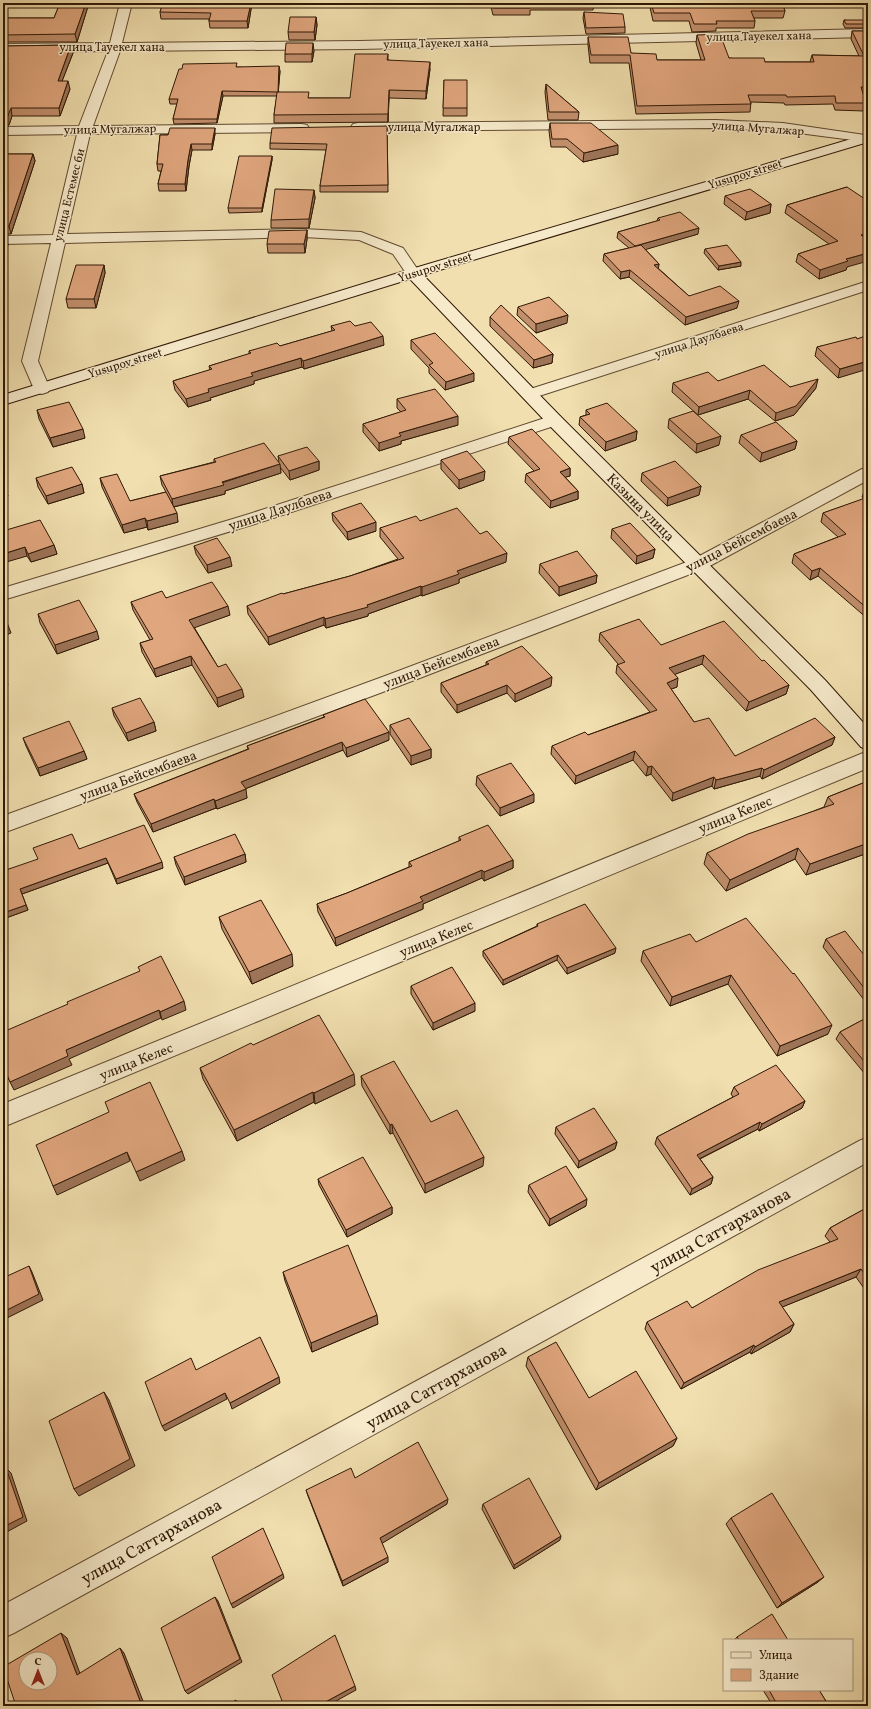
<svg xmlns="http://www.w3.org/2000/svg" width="871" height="1709" viewBox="0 0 871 1709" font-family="Vollkorn,serif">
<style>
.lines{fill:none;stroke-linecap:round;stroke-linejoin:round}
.street-casing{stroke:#604a30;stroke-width:2}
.secondary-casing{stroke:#301906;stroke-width:2}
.street{fill:#f6eacb;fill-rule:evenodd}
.secondary{fill:#f6eacb;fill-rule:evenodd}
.wall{fill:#c18f6c;stroke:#301906}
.shaded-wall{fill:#9d7458;stroke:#301906}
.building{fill:#e0a67e;stroke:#301906;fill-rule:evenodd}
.labels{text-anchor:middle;stroke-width:3;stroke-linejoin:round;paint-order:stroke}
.far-street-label{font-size:12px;fill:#301906;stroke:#f6eacb}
.street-label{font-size:14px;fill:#301906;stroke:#f6eacb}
.near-street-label{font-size:17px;fill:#301906;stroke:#f6eacb}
</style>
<rect width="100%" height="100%" fill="#f1dfaf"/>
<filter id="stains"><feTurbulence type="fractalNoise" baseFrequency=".005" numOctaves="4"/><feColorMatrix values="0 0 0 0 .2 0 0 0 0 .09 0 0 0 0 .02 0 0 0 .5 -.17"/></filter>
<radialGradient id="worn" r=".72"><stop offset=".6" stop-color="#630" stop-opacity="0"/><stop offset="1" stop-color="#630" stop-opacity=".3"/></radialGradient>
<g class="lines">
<defs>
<g id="street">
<path d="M 120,3 L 132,3 L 122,43 L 360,41 L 868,29 L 868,37 L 360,49 L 120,51 L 93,126 L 302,124 L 307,125 L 309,128 L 307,131 L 302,132 L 90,134 L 67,234 L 303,229 L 361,232 L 403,248 L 420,273 L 418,276 L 413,277 L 408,276 L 393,254 L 359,240 L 303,237 L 65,243 L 38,361 L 50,389 L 48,392 L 42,394 L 36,392 L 34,389 L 22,361 L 51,243 L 3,244 L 3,236 L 53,235 L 77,134 L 3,135 L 3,127 L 79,126 L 108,51 L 3,52 L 3,44 L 110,43 Z"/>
<path d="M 716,120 L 783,123 L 865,135 L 868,136 L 868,142 L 783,131 L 716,128 L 358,131 L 353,130 L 351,127 L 353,124 L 358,123 Z"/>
<path d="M 868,281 L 868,290 L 536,397 L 530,399 L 524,397 L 522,394 L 524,391 Z"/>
<path d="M 554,415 L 560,416 L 562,420 L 560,424 L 258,523 L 3,600 L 3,588 L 246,515 Z"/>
<path d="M 868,468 L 868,480 L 706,568 L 399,686 L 3,833 L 3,816 L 385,676 L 692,560 L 862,469 Z"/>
<path d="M 868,751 L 868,768 L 3,1127 L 3,1104 Z"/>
<path d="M 868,1137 L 868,1162 L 14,1633 L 3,1638 L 3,1605 L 859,1141 Z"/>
</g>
<path id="secondary" d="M 868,134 L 868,142 L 423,275 L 560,416 L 825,680 L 868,728 L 868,750 L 861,747 L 811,690 L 548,424 L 410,279 L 3,405 L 3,395 L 408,270 Z"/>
</defs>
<use href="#street" class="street-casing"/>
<use href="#secondary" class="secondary-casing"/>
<use href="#street" class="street"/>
<use href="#secondary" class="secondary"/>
</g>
<g class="wall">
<path d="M 60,3 L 89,3 L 77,42 L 3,42 L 3,18 L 54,18 Z"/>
<path d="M 163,3 L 252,3 L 248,28 L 210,28 L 209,21 L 209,19 L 161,19 L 160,12 Z"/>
<path d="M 490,3 L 594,3 L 593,10 L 530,10 L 530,15 L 493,15 Z"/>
<path d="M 649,3 L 782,3 L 785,11 L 783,18 L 754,18 L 755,21 L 754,28 L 716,28 L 716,31 L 692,32 L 689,21 L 653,21 Z"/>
<path d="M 584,12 L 625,27 L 625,33 L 586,34 L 583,18 Z"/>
<path d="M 316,17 L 317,25 L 315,40 L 289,40 L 288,32 Z"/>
<path d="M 844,20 L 868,24 L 867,28 L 845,28 L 843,24 Z"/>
<path d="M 852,31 L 868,31 L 868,95 L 864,95 L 866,103 L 864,111 L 835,110 L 833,104 L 785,105 L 784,103 L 751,102 L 750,112 L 636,114 L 629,63 L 590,63 L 588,45 L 588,37 L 631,53 L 657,60 L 701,60 L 696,43 L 697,35 L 729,58 L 765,62 L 810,62 L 812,55 L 859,56 L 851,39 Z"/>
<path d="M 71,45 L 73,53 L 62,81 L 70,89 L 60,116 L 12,116 L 9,125 L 3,127 L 3,72 L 5,66 L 3,66 L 3,46 Z"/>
<path d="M 314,51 L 312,62 L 285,62 L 285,54 Z"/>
<path d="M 388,54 L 388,60 L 430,69 L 426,99 L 389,98 L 388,122 L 274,123 L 274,115 L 277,96 L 223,96 L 217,123 L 174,124 L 173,119 L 177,104 L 170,104 L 169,99 L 238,67 L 280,71 L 278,92 L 309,98 L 350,98 Z"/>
<path d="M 444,80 L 467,108 L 467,116 L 443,116 Z"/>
<path d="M 546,84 L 579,112 L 578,120 L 548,120 L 545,92 Z"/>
<path d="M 550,123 L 618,154 L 583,162 L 566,147 L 551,147 L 549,131 Z"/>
<path d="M 387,126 L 388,192 L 320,192 L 320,186 L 326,150 L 270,149 L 270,143 Z"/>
<path d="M 215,134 L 212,150 L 192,150 L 189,166 L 186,191 L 159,191 L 158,184 L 161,171 L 158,171 L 157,164 L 160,135 Z"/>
<path d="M 3,154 L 33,154 L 35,161 L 11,234 L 3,234 Z"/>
<path d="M 272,156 L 272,160 L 262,212 L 229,213 L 228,208 Z"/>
<path d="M 847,187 L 847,267 L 846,270 L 819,279 L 796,262 L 798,254 L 829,244 L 785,213 L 787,205 Z"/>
<path d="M 314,190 L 315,198 L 309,228 L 271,228 L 271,220 Z"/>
<path d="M 725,196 L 771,204 L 770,213 L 745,220 L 724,204 Z"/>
<path d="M 658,218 L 698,234 L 645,249 L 659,264 L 658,268 L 689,296 L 737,308 L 685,325 L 629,277 L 620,279 L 603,261 L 604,254 L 629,248 L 617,238 L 618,232 L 657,221 Z"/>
<path d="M 307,230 L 307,239 L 305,253 L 268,253 L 267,244 Z"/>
<path d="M 705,249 L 741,266 L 718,270 L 704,253 Z"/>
<path d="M 104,265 L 105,273 L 96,308 L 68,308 L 66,299 Z"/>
<path d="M 518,307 L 567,323 L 536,333 L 517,315 Z"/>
<path d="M 490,317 L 553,354 L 552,363 L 533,368 L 490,326 Z"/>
<path d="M 331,326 L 355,326 L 384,345 L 304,369 L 302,367 L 254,381 L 254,384 L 210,398 L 211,400 L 188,407 L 175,390 L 173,381 L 210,370 L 209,366 L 249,354 L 249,351 L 280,346 L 332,331 Z"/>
<path d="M 857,339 L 838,378 L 815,356 L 817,347 Z"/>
<path d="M 411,340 L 474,381 L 445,390 L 429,373 L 429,368 L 411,349 Z"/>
<path d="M 718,381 L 790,387 L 816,388 L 794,415 L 775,421 L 748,399 L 698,415 L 672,392 L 673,383 Z"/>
<path d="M 397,399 L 458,425 L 401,441 L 401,444 L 379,451 L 363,432 L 363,424 L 401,412 L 397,408 Z"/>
<path d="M 37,410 L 85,438 L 53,447 L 39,419 Z"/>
<path d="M 586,410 L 637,431 L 636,440 L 605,451 L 579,425 L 580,417 L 586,415 Z"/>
<path d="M 669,419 L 719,445 L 696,453 L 668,428 Z"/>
<path d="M 741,435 L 797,441 L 795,449 L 760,462 L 739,443 Z"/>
<path d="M 509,437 L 570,468 L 570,476 L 565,477 L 578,491 L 578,499 L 550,508 L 525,482 L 526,474 L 534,471 L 508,444 Z"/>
<path d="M 278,456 L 319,461 L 319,470 L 290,480 L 280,467 L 281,473 L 225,491 L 225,494 L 174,507 L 178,522 L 148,530 L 147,527 L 124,533 L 102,487 L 100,478 L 130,501 L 166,492 L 162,485 L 160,476 L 214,462 L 214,459 L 279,462 Z"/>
<path d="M 441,460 L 484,480 L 459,489 L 441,469 Z"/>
<path d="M 642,473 L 701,486 L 699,495 L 667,506 L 641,481 Z"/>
<path d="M 36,478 L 82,484 L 84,493 L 48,504 L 38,487 Z"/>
<path d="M 868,488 L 868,619 L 818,576 L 810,580 L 792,563 L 794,554 L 838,537 L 821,522 L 823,513 L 864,499 L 862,497 L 865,489 Z"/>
<path d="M 332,513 L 376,531 L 348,540 L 333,521 Z"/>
<path d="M 420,521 L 480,534 L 506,562 L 459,579 L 459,583 L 422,596 L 421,595 L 368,614 L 368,616 L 326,628 L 324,625 L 269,645 L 248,614 L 247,606 L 283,594 L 350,576 L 398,559 L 380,537 L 380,528 Z"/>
<path d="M 612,529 L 655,549 L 653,558 L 636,564 L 611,538 Z"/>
<path d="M 3,531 L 54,545 L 57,554 L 31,562 L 27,556 Z"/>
<path d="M 194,546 L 232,566 L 208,573 L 196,554 Z"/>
<path d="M 540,564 L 597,575 L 596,583 L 559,596 L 539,573 Z"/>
<path d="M 166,598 L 230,615 L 194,627 L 218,667 L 244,697 L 218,707 L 192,665 L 156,677 L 142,652 L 140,643 L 150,640 L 133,610 L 131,602 Z"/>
<path d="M 38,614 L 99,639 L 57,654 L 40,623 Z"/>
<path d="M 600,633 L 661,645 L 762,661 L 789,685 L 786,694 L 746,711 L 702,664 L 675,674 L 677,687 L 671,689 L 694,722 L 735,756 L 835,737 L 832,745 L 762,779 L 760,776 L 714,789 L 712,786 L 672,801 L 651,774 L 646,776 L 633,760 L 575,784 L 551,754 L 552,746 L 588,735 L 650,712 L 616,673 L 617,665 L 618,664 L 599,641 Z"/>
<path d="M 486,662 L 551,686 L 515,702 L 507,693 L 457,713 L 441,692 L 441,683 L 486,665 Z"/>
<path d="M 112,708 L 154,722 L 156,731 L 128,741 L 114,716 Z"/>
<path d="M 323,715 L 389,740 L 347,757 L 343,750 L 245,789 L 247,798 L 217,809 L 216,808 L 153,832 L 137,802 L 134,794 L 248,749 L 247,746 L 324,717 Z"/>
<path d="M 390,725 L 431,749 L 431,758 L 411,765 L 390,734 Z"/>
<path d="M 23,738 L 84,751 L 87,759 L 40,776 L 26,746 Z"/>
<path d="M 477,776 L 534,802 L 500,816 L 476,785 Z"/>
<path d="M 868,781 L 868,857 L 865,854 L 806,875 L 795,859 L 726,891 L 704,864 L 707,853 L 824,807 L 828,797 Z"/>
<path d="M 459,837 L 513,860 L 513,868 L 484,881 L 482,878 L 423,904 L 423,909 L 336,946 L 318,912 L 317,904 L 347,893 L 409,867 L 409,862 L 459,841 Z"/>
<path d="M 79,849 L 163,868 L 117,884 L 108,863 L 22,894 L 28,910 L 3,919 L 3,871 Z"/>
<path d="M 245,854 L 246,862 L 185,885 L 176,865 L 174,857 Z"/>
<path d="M 219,917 L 293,966 L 252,984 L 222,929 Z"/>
<path d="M 537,924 L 615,953 L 567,974 L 557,960 L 503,985 L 483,956 L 483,951 L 537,926 Z"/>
<path d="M 826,939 L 868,960 L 868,1005 L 823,947 Z"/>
<path d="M 696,942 L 828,1034 L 777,1056 L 728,984 L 670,1006 L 641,961 L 643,951 Z"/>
<path d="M 411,986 L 475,1011 L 433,1030 L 411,994 Z"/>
<path d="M 868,1017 L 868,1072 L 865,1074 L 836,1039 L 840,1032 Z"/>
<path d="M 253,1045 L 355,1085 L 315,1104 L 314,1102 L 237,1141 L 203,1079 L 200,1068 Z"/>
<path d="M 361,1076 L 431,1122 L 483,1166 L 425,1193 L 393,1133 L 390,1134 L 362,1086 Z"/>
<path d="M 734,1087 L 805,1101 L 802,1108 L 759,1131 L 758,1129 L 700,1159 L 713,1177 L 711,1184 L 690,1195 L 655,1144 L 657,1137 L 733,1097 L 731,1094 Z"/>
<path d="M 556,1127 L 617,1142 L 615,1149 L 578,1168 L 555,1134 Z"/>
<path d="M 318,1179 L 392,1207 L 392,1214 L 347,1237 L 319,1185 Z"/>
<path d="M 529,1185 L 586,1206 L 549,1226 L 528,1192 Z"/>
<path d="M 868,1207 L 868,1294 L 856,1277 L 782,1307 L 794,1324 L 790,1332 L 751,1354 L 750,1352 L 681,1389 L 645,1329 L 647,1322 L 692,1308 L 830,1242 L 825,1236 L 830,1228 Z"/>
<path d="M 283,1272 L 378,1324 L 312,1352 L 285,1281 Z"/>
<path d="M 528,1357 L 589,1398 L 677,1438 L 673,1446 L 596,1490 L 526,1366 Z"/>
<path d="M 355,1478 L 447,1504 L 382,1543 L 388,1562 L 343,1586 L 308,1496 L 306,1490 Z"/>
<path d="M 483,1504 L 560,1540 L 514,1569 L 482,1509 Z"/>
<path d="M 731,1518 L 818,1582 L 777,1608 L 726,1524 Z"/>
<path d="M 737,1637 L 788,1640 L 734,1640 Z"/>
<path d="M 763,1690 L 819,1690 L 829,1706 L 773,1706 Z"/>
</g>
<g class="shaded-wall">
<path d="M 86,3 L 89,3 L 77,42 L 75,34 Z"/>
<path d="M 251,3 L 252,3 L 248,28 L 247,21 Z"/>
<path d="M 316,17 L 317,25 L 315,40 L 314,32 Z"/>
<path d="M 313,43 L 314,51 L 312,62 L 312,54 Z"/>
<path d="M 71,45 L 73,53 L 59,89 L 58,81 Z"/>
<path d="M 430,62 L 430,69 L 426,99 L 426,91 Z"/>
<path d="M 279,66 L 280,71 L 278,96 L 278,92 Z"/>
<path d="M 68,81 L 70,89 L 60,116 L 59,108 Z"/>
<path d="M 389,90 L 389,98 L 388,122 L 388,114 Z"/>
<path d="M 222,91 L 223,96 L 217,123 L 217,119 Z"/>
<path d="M 11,108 L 12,116 L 9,125 L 3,127 L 3,119 Z"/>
<path d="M 215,128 L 215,134 L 212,150 L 212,144 Z"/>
<path d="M 191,144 L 192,150 L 189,166 L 186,191 L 185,184 L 188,160 Z"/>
<path d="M 618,145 L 618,154 L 583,162 L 584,153 Z"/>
<path d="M 33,154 L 35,161 L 11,234 L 9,226 Z"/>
<path d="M 272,156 L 272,160 L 262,212 L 262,208 Z"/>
<path d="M 314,190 L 315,198 L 309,228 L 309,219 Z"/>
<path d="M 771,204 L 770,213 L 745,220 L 747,212 Z"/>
<path d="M 699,228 L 698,234 L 634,253 L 635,246 Z"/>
<path d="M 307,230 L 307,239 L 305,253 L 304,244 Z"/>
<path d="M 868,233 L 868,241 L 861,235 Z"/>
<path d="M 6,237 L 8,245 L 3,261 L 3,246 Z"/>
<path d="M 868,253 L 868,261 L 847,267 L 846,270 L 819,279 L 820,270 L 846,259 Z"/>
<path d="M 741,262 L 741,266 L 718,270 L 719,266 Z"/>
<path d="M 659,264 L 658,271 L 654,265 Z"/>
<path d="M 104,265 L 105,273 L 96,308 L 94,299 Z"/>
<path d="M 630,270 L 629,277 L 620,279 L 621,272 Z"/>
<path d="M 739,301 L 737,308 L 685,325 L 686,317 Z"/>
<path d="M 568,315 L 567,323 L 536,333 L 536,324 Z"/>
<path d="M 383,336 L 384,345 L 304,369 L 303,361 Z"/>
<path d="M 553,354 L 552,363 L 533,368 L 534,360 Z"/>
<path d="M 301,358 L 302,367 L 254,381 L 254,384 L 210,398 L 211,400 L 188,407 L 186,399 L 208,389 L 251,373 Z"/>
<path d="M 868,361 L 868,369 L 838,378 L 840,369 Z"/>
<path d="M 474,373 L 474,381 L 445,390 L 446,382 Z"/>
<path d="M 818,379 L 816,388 L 794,415 L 775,421 L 776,413 Z"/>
<path d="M 750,390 L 748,399 L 698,415 L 699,407 Z"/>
<path d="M 458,416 L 458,425 L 401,441 L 401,444 L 379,451 L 379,443 L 399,433 Z"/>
<path d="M 83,429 L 85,438 L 53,447 L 50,438 Z"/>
<path d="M 637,431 L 636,440 L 605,451 L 606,442 Z"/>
<path d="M 721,436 L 719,445 L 696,453 L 697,444 Z"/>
<path d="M 797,441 L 795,449 L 760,462 L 762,453 Z"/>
<path d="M 319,461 L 319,470 L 290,480 L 289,471 Z"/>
<path d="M 280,464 L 281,473 L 225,491 L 225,494 L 173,507 L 172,499 Z"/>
<path d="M 570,468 L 570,476 L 559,479 L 560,472 Z"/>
<path d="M 485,471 L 484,480 L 459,489 L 459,480 Z"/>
<path d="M 82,484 L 84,493 L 48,504 L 46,496 Z"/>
<path d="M 701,486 L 699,495 L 667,506 L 668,498 Z"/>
<path d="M 5,487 L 8,496 L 3,498 L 3,488 Z"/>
<path d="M 578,491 L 578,499 L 550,508 L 551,501 Z"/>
<path d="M 177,513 L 178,522 L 148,530 L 147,521 Z"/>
<path d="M 145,518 L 147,527 L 124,533 L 122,525 Z"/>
<path d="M 376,522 L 376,531 L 348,540 L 347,532 Z"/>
<path d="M 54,545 L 57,554 L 31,562 L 28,554 Z"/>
<path d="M 25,547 L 27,556 L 3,563 L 3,554 Z"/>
<path d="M 655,549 L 653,558 L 636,564 L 637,556 Z"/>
<path d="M 507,553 L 506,562 L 459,579 L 459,583 L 422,596 L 422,587 L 457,571 Z"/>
<path d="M 230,557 L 232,566 L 208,573 L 207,565 Z"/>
<path d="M 820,568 L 818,576 L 810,580 L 812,571 Z"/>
<path d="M 597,575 L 596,583 L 559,596 L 559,587 Z"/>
<path d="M 421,586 L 421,595 L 368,614 L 368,616 L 326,628 L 325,619 L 367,605 Z"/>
<path d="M 228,606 L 230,615 L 191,629 L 189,620 Z"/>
<path d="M 324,617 L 324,625 L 269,645 L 268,637 Z"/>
<path d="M 8,625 L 11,633 L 3,636 L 3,626 Z"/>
<path d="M 97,631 L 99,639 L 57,654 L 55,645 Z"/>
<path d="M 704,655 L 702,664 L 668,677 L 669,668 Z"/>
<path d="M 191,656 L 192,665 L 156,677 L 154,669 Z"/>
<path d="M 3,673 L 4,673 L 8,685 L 3,687 Z"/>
<path d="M 552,677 L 551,686 L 515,702 L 515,694 Z"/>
<path d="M 678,678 L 677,687 L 666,691 L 667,683 Z"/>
<path d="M 507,685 L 507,693 L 457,713 L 457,705 Z"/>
<path d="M 789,685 L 786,694 L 746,711 L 749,702 Z"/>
<path d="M 242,689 L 244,697 L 218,707 L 217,698 Z"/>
<path d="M 154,722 L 156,731 L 128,741 L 126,733 Z"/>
<path d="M 389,732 L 389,740 L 347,757 L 346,748 Z"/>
<path d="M 835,737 L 832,745 L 762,779 L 764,770 Z"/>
<path d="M 342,742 L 343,750 L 242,790 L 241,782 Z"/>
<path d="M 431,749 L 431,758 L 411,765 L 411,756 Z"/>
<path d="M 84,751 L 87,759 L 40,776 L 38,768 Z"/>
<path d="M 635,751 L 633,760 L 575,784 L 576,776 Z"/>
<path d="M 652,766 L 651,774 L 646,776 L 648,767 Z"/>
<path d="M 762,768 L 760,776 L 714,789 L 716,780 Z"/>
<path d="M 714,777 L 712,786 L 672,801 L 673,793 Z"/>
<path d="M 246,789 L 247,798 L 217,809 L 215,801 Z"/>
<path d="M 534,794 L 534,802 L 500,816 L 500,808 Z"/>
<path d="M 214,799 L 216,808 L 153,832 L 151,824 Z"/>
<path d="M 868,843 L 868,847 L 865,854 L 806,875 L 810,864 Z"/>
<path d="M 798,848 L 795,859 L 726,891 L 730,880 Z"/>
<path d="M 245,854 L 246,862 L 185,885 L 184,877 Z"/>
<path d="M 106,858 L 108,863 L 22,894 L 20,889 Z"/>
<path d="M 513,860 L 513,868 L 484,881 L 484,872 Z"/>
<path d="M 162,862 L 163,868 L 117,884 L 116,879 Z"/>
<path d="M 482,870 L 482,878 L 423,904 L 423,909 L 336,946 L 335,938 L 420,897 Z"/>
<path d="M 26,905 L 28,910 L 3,919 L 3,913 Z"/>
<path d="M 616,948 L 615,953 L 567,974 L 567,968 Z"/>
<path d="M 292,954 L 293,966 L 252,984 L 249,972 Z"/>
<path d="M 558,955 L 557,960 L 503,985 L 503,980 Z"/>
<path d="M 731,975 L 728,984 L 670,1006 L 672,997 Z"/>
<path d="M 184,1001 L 186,1010 L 162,1020 L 160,1012 Z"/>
<path d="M 475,1003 L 475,1011 L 433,1030 L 433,1023 Z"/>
<path d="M 159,1010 L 161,1018 L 69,1059 L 72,1065 L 14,1090 L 10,1082 L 66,1050 Z"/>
<path d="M 832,1025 L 828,1034 L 777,1056 L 780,1046 Z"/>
<path d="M 868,1068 L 868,1072 L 865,1074 Z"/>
<path d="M 5,1070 L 9,1079 L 3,1082 L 3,1071 Z"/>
<path d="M 354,1074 L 355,1085 L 315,1104 L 314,1093 Z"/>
<path d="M 313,1092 L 314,1102 L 237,1141 L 234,1130 Z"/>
<path d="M 805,1101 L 802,1108 L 759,1131 L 762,1124 Z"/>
<path d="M 760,1122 L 758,1129 L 695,1161 L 697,1155 Z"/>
<path d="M 392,1124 L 393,1133 L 390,1134 L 390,1125 Z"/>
<path d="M 617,1142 L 615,1149 L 578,1168 L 579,1161 Z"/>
<path d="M 182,1151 L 185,1160 L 140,1181 L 136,1172 Z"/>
<path d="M 127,1152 L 130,1161 L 57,1195 L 53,1186 Z"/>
<path d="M 484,1157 L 483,1166 L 425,1193 L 425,1184 Z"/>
<path d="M 713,1177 L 711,1184 L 690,1195 L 692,1189 Z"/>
<path d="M 587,1199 L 586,1206 L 549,1226 L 550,1219 Z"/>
<path d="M 392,1207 L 392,1214 L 347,1237 L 346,1230 Z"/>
<path d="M 29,1266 L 32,1272 L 43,1300 L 3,1320 L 3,1312 Z"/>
<path d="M 861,1269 L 856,1277 L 775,1310 L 779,1302 Z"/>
<path d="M 377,1315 L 378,1324 L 312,1352 L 311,1343 Z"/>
<path d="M 794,1324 L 790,1332 L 751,1354 L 755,1347 Z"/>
<path d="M 754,1345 L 750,1352 L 681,1389 L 684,1383 Z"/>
<path d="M 279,1377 L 280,1383 L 232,1409 L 230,1403 Z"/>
<path d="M 104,1392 L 109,1400 L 135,1466 L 79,1496 L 74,1489 Z"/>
<path d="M 225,1393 L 227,1399 L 165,1431 L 162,1426 Z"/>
<path d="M 677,1438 L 673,1446 L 596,1490 L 599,1483 Z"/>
<path d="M 6,1468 L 11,1473 L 27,1521 L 3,1534 Z"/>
<path d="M 448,1499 L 447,1504 L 381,1544 L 380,1538 Z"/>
<path d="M 561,1536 L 560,1540 L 514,1569 L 514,1565 Z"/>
<path d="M 388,1557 L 388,1562 L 343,1586 L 342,1581 Z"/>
<path d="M 283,1574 L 284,1578 L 233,1608 L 231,1604 Z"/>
<path d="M 824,1577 L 818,1582 L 777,1608 L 782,1603 Z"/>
<path d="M 215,1597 L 218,1601 L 242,1662 L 188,1694 L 185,1691 Z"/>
<path d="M 61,1633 L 67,1638 L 82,1679 L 77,1675 Z"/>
<path d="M 120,1648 L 124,1653 L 145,1706 L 142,1706 Z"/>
<path d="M 355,1686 L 356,1690 L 327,1706 L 318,1706 Z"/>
</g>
<g class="building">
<path d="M 60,3 L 86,3 L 75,34 L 3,35 L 3,18 L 54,18 Z"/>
<path d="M 163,3 L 251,3 L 247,21 L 209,21 L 211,13 L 160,12 Z"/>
<path d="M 492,3 L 594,3 L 530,3 L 530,8 L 493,8 Z"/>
<path d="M 651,3 L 782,3 L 785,11 L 751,11 L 755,21 L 716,21 L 717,24 L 694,24 L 690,13 L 654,13 Z"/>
<path d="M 584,12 L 623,14 L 625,27 L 586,28 Z"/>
<path d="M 290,17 L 316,17 L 314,32 L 288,32 Z"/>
<path d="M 844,20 L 866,20 L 868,24 L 846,24 Z"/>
<path d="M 852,31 L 868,31 L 868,87 L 861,87 L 866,103 L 836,103 L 835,96 L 787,97 L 786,95 L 748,95 L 751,104 L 637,106 L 630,55 L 591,55 L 588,37 L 628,37 L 631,53 L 656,54 L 657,60 L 705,60 L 697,35 L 720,34 L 729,58 L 764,58 L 765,62 L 814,62 L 812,55 L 864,56 Z"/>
<path d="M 286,43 L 313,43 L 312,54 L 285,54 Z"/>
<path d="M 71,45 L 58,81 L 68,81 L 59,108 L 11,108 L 7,118 L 3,119 L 3,72 L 8,58 L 3,58 L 3,46 Z"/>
<path d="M 355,54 L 388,54 L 387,60 L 430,62 L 426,91 L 389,90 L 388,114 L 274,115 L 277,92 L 309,92 L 308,98 L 350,98 Z"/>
<path d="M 237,63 L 236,67 L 279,66 L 278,92 L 222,91 L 217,119 L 173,119 L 178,99 L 169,99 L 179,69 L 182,69 L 183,64 Z"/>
<path d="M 444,80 L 467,80 L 467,108 L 443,108 Z"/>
<path d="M 546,84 L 579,112 L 549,112 Z"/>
<path d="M 550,123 L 591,123 L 618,145 L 584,153 L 567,139 L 552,139 Z"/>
<path d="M 387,126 L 388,185 L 320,186 L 327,144 L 270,143 L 272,128 Z"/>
<path d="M 170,128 L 215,128 L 212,144 L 191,144 L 188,160 L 185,184 L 158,184 L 163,164 L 157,164 L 160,135 L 168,135 Z"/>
<path d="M 3,154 L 33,154 L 9,226 L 3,226 Z"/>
<path d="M 239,156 L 272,156 L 262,208 L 228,208 Z"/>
<path d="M 847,187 L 868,201 L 868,233 L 861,235 L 868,240 L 868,253 L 846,259 L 848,261 L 820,270 L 798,254 L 838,241 L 787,205 Z"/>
<path d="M 275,189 L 314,190 L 309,219 L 271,220 Z"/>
<path d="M 750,189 L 771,204 L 747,212 L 725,196 Z"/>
<path d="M 680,212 L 699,228 L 635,246 L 618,232 L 660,220 L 658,218 Z"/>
<path d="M 307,230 L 304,244 L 267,244 L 269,231 Z"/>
<path d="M 3,237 L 6,237 L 3,246 Z"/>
<path d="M 641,245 L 659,264 L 654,265 L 689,296 L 720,286 L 739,301 L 686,317 L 630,270 L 621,272 L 604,254 Z"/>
<path d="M 727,245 L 741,262 L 719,266 L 705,249 Z"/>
<path d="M 76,265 L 104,265 L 94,299 L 66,299 Z"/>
<path d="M 549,297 L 568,315 L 536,324 L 518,307 Z"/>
<path d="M 501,305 L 553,354 L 534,360 L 490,317 Z"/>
<path d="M 350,321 L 355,326 L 371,322 L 383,336 L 303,361 L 301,358 L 251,373 L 253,376 L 208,389 L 209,392 L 186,399 L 173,381 L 212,369 L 209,366 L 251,353 L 249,351 L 277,343 L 280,346 L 335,330 L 331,326 Z"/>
<path d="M 435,333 L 474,373 L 446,382 L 429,365 L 433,363 L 411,340 Z"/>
<path d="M 868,335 L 868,361 L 840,369 L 817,347 L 856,337 L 857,339 Z"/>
<path d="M 764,365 L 790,387 L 818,379 L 796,406 L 776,413 L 750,390 L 699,407 L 673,383 L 708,372 L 718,381 Z"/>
<path d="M 435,389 L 458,416 L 399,433 L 401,436 L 379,443 L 363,424 L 406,410 L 397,399 Z"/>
<path d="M 69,402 L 83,429 L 50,438 L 37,410 Z"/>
<path d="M 607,403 L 637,431 L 606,442 L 580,417 L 590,414 L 586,410 Z"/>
<path d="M 693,411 L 721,436 L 697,444 L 669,419 Z"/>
<path d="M 776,422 L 797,441 L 762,453 L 741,435 Z"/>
<path d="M 532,429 L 570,468 L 560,472 L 578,491 L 551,501 L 526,474 L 540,469 L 509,437 Z"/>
<path d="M 264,443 L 280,464 L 222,482 L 224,485 L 172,499 L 160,476 L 216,462 L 214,459 Z"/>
<path d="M 307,447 L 319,461 L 289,471 L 278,456 Z"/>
<path d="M 467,451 L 485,471 L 459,480 L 441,460 Z"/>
<path d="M 675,461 L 701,486 L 668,498 L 642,473 Z"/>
<path d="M 72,467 L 82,484 L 46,496 L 36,478 Z"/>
<path d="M 117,474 L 130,501 L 166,492 L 177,513 L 147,521 L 145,518 L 122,525 L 100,478 Z"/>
<path d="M 3,483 L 5,487 L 3,488 Z"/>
<path d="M 868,488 L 868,491 L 865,489 Z"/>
<path d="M 868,497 L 868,609 L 820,568 L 812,571 L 794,554 L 846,534 L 823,513 Z"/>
<path d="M 361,503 L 376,522 L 347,532 L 332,513 Z"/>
<path d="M 457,508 L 480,534 L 487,531 L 507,553 L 457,571 L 459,574 L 422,587 L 421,586 L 367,605 L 368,607 L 325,619 L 324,617 L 268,637 L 247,606 L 282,593 L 283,594 L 350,576 L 404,558 L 380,528 L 416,516 L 420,521 Z"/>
<path d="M 40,520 L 54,545 L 28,554 L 25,547 L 3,554 L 3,531 Z"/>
<path d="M 630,523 L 655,549 L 637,556 L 612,529 Z"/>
<path d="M 217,538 L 230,557 L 207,565 L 194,546 Z"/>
<path d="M 577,551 L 597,575 L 559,587 L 540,564 Z"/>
<path d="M 212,582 L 228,606 L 189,620 L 218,667 L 226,664 L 242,689 L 217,698 L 191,656 L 154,669 L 140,643 L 153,639 L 131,602 L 162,591 L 166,598 Z"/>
<path d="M 79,600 L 97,631 L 55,645 L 38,614 Z"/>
<path d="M 3,615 L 8,625 L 3,626 Z"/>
<path d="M 639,619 L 661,645 L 724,621 L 762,661 L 764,660 L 789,685 L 749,702 L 704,655 L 669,668 L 678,678 L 667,683 L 694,722 L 709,718 L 735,756 L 815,718 L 835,737 L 764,770 L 762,768 L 716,780 L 714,777 L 673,793 L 652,766 L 648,767 L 635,751 L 576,776 L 552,746 L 585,732 L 588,735 L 657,710 L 617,665 L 625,662 L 600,633 Z"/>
<path d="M 522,646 L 552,677 L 515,694 L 507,685 L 457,705 L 441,683 L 489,664 L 486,662 Z"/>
<path d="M 140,698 L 154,722 L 126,733 L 112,708 Z"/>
<path d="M 365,699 L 389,732 L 346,748 L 342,742 L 241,782 L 246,789 L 215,801 L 214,799 L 151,824 L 134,794 L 249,749 L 247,746 L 325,717 L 323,715 Z"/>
<path d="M 409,718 L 431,749 L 411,756 L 390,725 Z"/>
<path d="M 69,721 L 84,751 L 38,768 L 23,738 Z"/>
<path d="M 511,763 L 534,794 L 500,808 L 477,776 Z"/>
<path d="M 868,781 L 868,843 L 810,864 L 798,848 L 730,880 L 707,853 L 748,834 L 834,804 L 828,797 Z"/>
<path d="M 144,825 L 162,862 L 116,879 L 106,858 L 20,889 L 26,905 L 3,913 L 3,871 L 38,859 L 33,848 L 72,834 L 79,849 Z"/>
<path d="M 488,825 L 513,860 L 484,872 L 482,870 L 420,897 L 423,901 L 335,938 L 317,904 L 347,893 L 412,866 L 409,862 L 461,840 L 459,837 Z"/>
<path d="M 235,834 L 245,854 L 184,877 L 174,857 Z"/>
<path d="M 261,900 L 292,954 L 249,972 L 219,917 Z"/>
<path d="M 585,904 L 616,948 L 567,968 L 558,955 L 503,980 L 483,951 L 538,926 L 537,924 Z"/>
<path d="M 746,918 L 793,974 L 794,973 L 832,1025 L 780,1046 L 731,975 L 672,997 L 643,951 L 690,934 L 696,942 Z"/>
<path d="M 845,931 L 868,960 L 868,993 L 826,939 Z"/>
<path d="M 161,956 L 184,1001 L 160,1012 L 159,1010 L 66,1050 L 68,1056 L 10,1082 L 5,1070 L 3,1071 L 3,1032 L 68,1004 L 67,1002 L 140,971 L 138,967 Z"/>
<path d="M 452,967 L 475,1003 L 433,1023 L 411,986 Z"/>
<path d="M 319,1015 L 354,1074 L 314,1093 L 313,1092 L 234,1130 L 200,1068 L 251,1043 L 253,1045 Z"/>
<path d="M 868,1017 L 868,1066 L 840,1032 Z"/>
<path d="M 394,1061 L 431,1122 L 457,1110 L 484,1157 L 425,1184 L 392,1124 L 390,1125 L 361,1076 Z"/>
<path d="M 776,1065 L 805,1101 L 762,1124 L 760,1122 L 697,1155 L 713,1177 L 692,1189 L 657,1137 L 739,1094 L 734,1087 Z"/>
<path d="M 150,1082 L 182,1151 L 136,1172 L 127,1152 L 53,1186 L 36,1145 L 109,1112 L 105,1102 Z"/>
<path d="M 594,1108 L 617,1142 L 579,1161 L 556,1127 Z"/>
<path d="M 363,1157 L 392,1207 L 346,1230 L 318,1179 Z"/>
<path d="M 566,1166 L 587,1199 L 550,1219 L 529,1185 Z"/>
<path d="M 868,1207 L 868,1279 L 861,1269 L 779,1302 L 794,1324 L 755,1347 L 754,1345 L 684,1383 L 647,1322 L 687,1301 L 692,1308 L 758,1270 L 838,1239 L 830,1228 Z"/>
<path d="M 348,1245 L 377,1315 L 311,1343 L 283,1272 Z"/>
<path d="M 29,1266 L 39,1294 L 3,1312 L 3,1278 Z"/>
<path d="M 260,1337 L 279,1377 L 230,1403 L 225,1393 L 162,1426 L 145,1382 L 191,1358 L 196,1370 Z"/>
<path d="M 556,1342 L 589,1398 L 636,1371 L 677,1438 L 599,1483 L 528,1357 Z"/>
<path d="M 104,1392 L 130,1459 L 74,1489 L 49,1421 Z"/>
<path d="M 418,1442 L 448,1499 L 380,1538 L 388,1557 L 342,1581 L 306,1490 L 351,1468 L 355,1478 Z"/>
<path d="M 6,1468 L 23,1517 L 3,1527 L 3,1470 Z"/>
<path d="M 529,1478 L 561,1536 L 514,1565 L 483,1504 Z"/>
<path d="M 772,1493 L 824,1577 L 782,1603 L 731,1518 Z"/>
<path d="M 263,1528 L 283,1574 L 231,1604 L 212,1557 Z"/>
<path d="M 215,1597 L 240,1659 L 185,1691 L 161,1628 Z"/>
<path d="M 772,1614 L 788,1640 L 739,1640 L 737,1637 Z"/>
<path d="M 61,1633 L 77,1675 L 120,1648 L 142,1706 L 16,1706 L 3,1667 ZM 26,1659 L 50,1659 L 50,1683 L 26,1683 Z"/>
<path d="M 335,1635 L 355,1686 L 318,1706 L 284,1706 L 272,1675 Z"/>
<path d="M 769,1690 L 819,1690 L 829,1706 L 778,1706 Z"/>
<path d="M 236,1700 L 238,1706 L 226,1706 Z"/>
</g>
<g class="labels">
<g class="far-street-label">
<text transform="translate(759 36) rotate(-1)" y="4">улица Тауекел хана</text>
<text transform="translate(436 43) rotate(-1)" y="4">улица Тауекел хана</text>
<text x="112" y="51">улица Тауекел хана</text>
<text x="434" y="131">улица Мугалжар</text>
<text transform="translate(758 128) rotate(4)" y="4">улица Мугалжар</text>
<text transform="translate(110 129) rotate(-1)" y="4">улица Мугалжар</text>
<text transform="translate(745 174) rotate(-17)" y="4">Yusupov street</text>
<text transform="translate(69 195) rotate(-76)" y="4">улица Естемес би</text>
<text transform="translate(435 267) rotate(-17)" y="4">Yusupov street</text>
<text transform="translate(699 340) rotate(-18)" y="4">улица Даулбаева</text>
<text transform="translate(125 363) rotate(-17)" y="4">Yusupov street</text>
</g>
<g class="street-label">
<text transform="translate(641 507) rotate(45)" y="5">Казына улица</text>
<text transform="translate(280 509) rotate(-18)" y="5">улица Даулбаева</text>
<text transform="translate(741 540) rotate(-27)" y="5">улица Бейсембаева</text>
<text transform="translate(441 662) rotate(-21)" y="5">улица Бейсембаева</text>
<text transform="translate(138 775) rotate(-20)" y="5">улица Бейсембаева</text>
<text transform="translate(735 814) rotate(-22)" y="5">улица Келес</text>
<text transform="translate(436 938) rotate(-22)" y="5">улица Келес</text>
<text transform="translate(136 1061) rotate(-22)" y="5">улица Келес</text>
</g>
<g class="near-street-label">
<text transform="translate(720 1230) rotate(-29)" y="6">улица Саттарханова</text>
<text transform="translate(436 1386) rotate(-29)" y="6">улица Саттарханова</text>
<text transform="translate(151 1541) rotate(-29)" y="6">улица Саттарханова</text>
</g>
</g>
<rect width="871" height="1709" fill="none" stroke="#f1dfaf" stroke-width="16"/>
<rect x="4" y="4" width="863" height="1701" fill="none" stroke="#301906" stroke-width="2"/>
<rect x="8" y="8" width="855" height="1693" fill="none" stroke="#301906"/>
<rect x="723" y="1639" width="130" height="52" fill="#f6eacb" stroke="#a7967c"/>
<rect x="731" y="1652" width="20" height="6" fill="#f6eacb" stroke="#a7967c"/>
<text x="759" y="1659" font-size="12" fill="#301906">Улица</text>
<rect x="731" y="1669" width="20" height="12" fill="#e0a67e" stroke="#a7967c"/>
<text x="759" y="1679" font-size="12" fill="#301906">Здание</text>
<g transform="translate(38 1671)"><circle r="19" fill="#f6eacb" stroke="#a7967c"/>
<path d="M0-3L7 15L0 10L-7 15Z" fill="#8f2418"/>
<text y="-6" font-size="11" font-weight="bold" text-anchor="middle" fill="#301906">С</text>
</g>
<rect width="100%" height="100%" filter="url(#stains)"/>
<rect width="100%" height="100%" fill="url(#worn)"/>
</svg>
